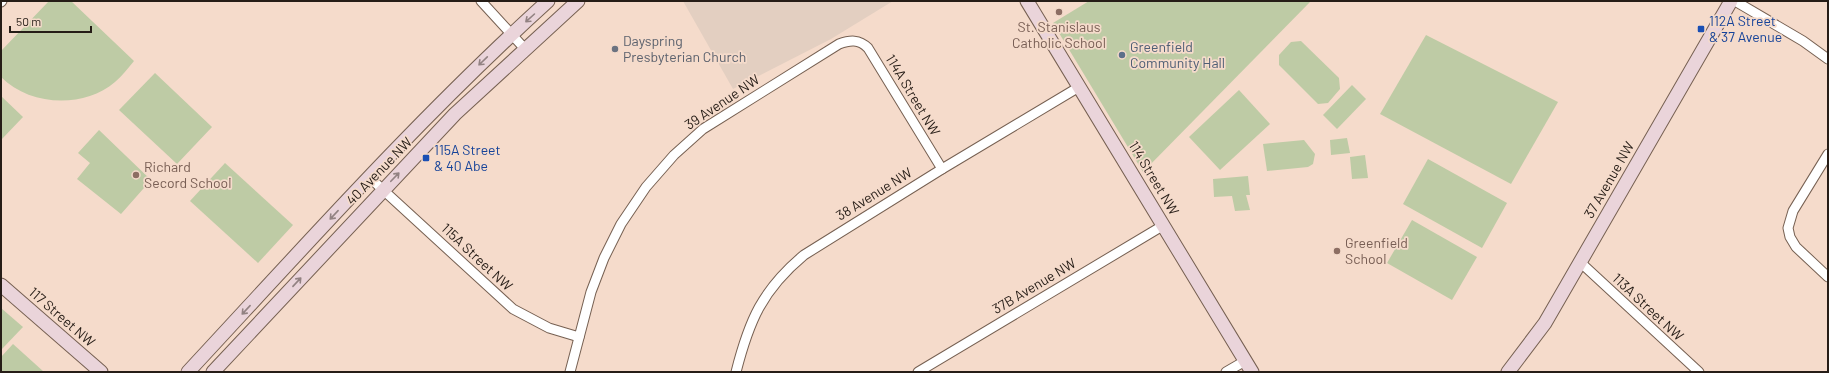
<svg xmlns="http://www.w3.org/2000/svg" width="1829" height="373" viewBox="0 0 1829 373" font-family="Barlow,sans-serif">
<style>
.commercial{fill:#e3cfc1}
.green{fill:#becba5}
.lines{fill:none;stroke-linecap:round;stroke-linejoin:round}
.street-casing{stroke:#766052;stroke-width:11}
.secondary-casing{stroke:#766052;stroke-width:15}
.street{stroke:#fff;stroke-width:9}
.secondary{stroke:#ead4da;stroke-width:13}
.oneway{stroke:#928282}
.education-dot{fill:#8d6e63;stroke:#f5dbcb;stroke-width:1.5}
.transit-dot{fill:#1a4fb4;stroke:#f5dbcb;stroke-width:1.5}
.worship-dot{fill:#6b7280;stroke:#f5dbcb;stroke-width:1.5}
.service-dot{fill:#5c6f8a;stroke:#f5dbcb;stroke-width:1.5}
.labels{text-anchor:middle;stroke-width:3.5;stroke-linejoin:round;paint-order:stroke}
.transit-label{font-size:14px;fill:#164399;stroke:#f5dbcb;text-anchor:start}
.education-label{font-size:14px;fill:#785e54;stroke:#f5dbcb;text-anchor:start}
.worship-label{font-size:14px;fill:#5b616d;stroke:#f5dbcb;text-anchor:start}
.service-label{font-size:14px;fill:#4e5e75;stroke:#f5dbcb;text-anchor:start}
.street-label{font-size:14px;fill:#261d17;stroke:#f5dbcb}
</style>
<rect width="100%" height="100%" fill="#f5dbcb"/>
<path class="commercial" d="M 683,1 L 893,1 L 831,39 L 733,89 Z"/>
<g class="green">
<path d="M 49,1 L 71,1 L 134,61 C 128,68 122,76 115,82 C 83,109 30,106 1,77 L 1,51 Z"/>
<path d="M 1089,1 L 1311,1 L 1143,172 L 1053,23 Z"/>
<path d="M 1426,35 L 1558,102 L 1511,184 L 1380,114 Z"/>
<path d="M 1301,41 L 1339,78 L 1340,89 L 1328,103 L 1318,104 L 1279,65 L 1279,55 L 1291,42 Z"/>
<path d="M 155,73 L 212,127 L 177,164 L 119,110 Z"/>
<path d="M 1352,85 L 1366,99 L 1337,129 L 1323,115 Z"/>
<path d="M 1239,90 L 1270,124 L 1220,170 L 1189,137 Z"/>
<path d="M 1,96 L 23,117 L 1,140 Z"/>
<path d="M 99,130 L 151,180 L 121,214 L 77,179 L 90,163 L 78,153 Z"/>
<path d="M 1347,138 L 1350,153 L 1331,155 L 1330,140 Z"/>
<path d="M 1304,140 L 1315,154 L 1313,164 L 1308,167 L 1267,171 L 1263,144 Z"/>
<path d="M 1365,155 L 1368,178 L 1352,179 L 1350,157 Z"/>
<path d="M 1428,159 L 1507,203 L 1482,248 L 1403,204 Z"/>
<path d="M 225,163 L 293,225 L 258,263 L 190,201 Z"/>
<path d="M 1248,176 L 1250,195 L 1246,195 L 1250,210 L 1235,211 L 1232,196 L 1214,197 L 1213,179 Z"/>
<path d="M 1412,220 L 1477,257 L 1452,300 L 1387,263 Z"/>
<path d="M 1,308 L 23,327 L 1,350 Z"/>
<path d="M 13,344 L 44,372 L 1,372 L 1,357 Z"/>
</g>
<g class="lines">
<defs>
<g id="street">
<path d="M 481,1 L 525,49"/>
<path d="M 1735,1 L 1803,41 L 1828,59"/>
<path d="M 1,2 L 2,1"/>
<path d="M 1828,154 L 1793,211 L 1788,228 L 1790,237 L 1796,247 L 1828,277"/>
<path d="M 369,177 L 513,309 L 549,328 L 579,337"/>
<path d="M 1580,262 L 1699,372"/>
<path d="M 570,372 L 591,292 L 604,258 L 621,224 L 646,187 L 674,155 L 703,129 L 839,44 C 850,40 859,39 868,48 L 942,169"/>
<path d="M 736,372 C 749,321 762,290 804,255 L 942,169 L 1079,87"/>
<path d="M 918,372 L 1164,225"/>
<path d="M 1226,372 L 1245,361"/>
</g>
<g id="secondary">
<path d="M 1027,1 L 1252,372"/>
<path d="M 1,285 L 101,372"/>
<path d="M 188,372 C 305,246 420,117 548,1"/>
<path d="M 213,372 L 455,114 L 578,1"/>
<path d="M 1508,372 L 1545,323 L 1731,1"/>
</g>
</defs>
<use href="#street" class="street-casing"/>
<use href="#secondary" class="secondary-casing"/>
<use href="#street" class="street"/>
<use href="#secondary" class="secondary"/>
</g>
<defs><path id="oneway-shaft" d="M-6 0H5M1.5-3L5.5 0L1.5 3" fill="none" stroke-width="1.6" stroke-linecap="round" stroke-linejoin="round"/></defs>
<g class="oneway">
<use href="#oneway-shaft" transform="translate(530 18) rotate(138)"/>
<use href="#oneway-shaft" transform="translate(483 61) rotate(136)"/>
<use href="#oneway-shaft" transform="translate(395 177) rotate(-46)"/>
<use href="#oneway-shaft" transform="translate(334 215) rotate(133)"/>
<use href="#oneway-shaft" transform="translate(297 282) rotate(-47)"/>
<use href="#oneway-shaft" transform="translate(246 310) rotate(133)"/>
</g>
<g class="education-dot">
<circle cx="1059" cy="12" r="4"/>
<circle cx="136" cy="175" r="4"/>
<circle cx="1337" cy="251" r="4"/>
</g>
<g class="transit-dot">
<rect x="1697" y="25" width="8" height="8" rx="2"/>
<rect x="422" y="154" width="8" height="8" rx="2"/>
</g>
<circle class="worship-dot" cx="615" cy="49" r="4"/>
<circle class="service-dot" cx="1122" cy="55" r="4"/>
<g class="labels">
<g class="transit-label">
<text x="1709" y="26">112A Street<tspan x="1709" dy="16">&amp; 37 Avenue</tspan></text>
<text x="434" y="155">115A Street<tspan x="434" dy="16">&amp; 40 Abe</tspan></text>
</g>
<g class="education-label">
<text x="1059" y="32" text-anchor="middle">St. Stanislaus<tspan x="1059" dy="16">Catholic School</tspan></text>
<text x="144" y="172">Richard<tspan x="144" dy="16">Secord School</tspan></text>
<text x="1345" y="248">Greenfield<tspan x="1345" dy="16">School</tspan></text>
</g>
<g class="worship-label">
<text x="623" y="46">Dayspring<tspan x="623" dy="16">Presbyterian Church</tspan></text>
</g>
<g class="service-label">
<text x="1130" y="52">Greenfield<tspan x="1130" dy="16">Community Hall</tspan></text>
</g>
<g class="street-label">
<text transform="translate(913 95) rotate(59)" y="5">114A Street NW</text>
<text transform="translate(722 102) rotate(-34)" y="5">39 Avenue NW</text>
<text transform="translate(379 171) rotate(-46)" y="5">40 Avenue NW</text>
<text transform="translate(1154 178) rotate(59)" y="5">114 Street NW</text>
<text transform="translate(1609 180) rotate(-60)" y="5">37 Avenue NW</text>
<text transform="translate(874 194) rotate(-32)" y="5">38 Avenue NW</text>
<text transform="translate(477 257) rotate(43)" y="5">115A Street NW</text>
<text transform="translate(1034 286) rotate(-31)" y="5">37B Avenue NW</text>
<text transform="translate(1648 307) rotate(43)" y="5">113A Street NW</text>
<text transform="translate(62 317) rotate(41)" y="5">117 Street NW</text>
</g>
</g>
<rect width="1829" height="373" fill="none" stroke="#261d17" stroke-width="4"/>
<path d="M10 26v6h81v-6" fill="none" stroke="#261d17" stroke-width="2"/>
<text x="16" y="26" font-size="12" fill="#261d17" stroke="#f5dbcb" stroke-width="3" paint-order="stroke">50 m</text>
</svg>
